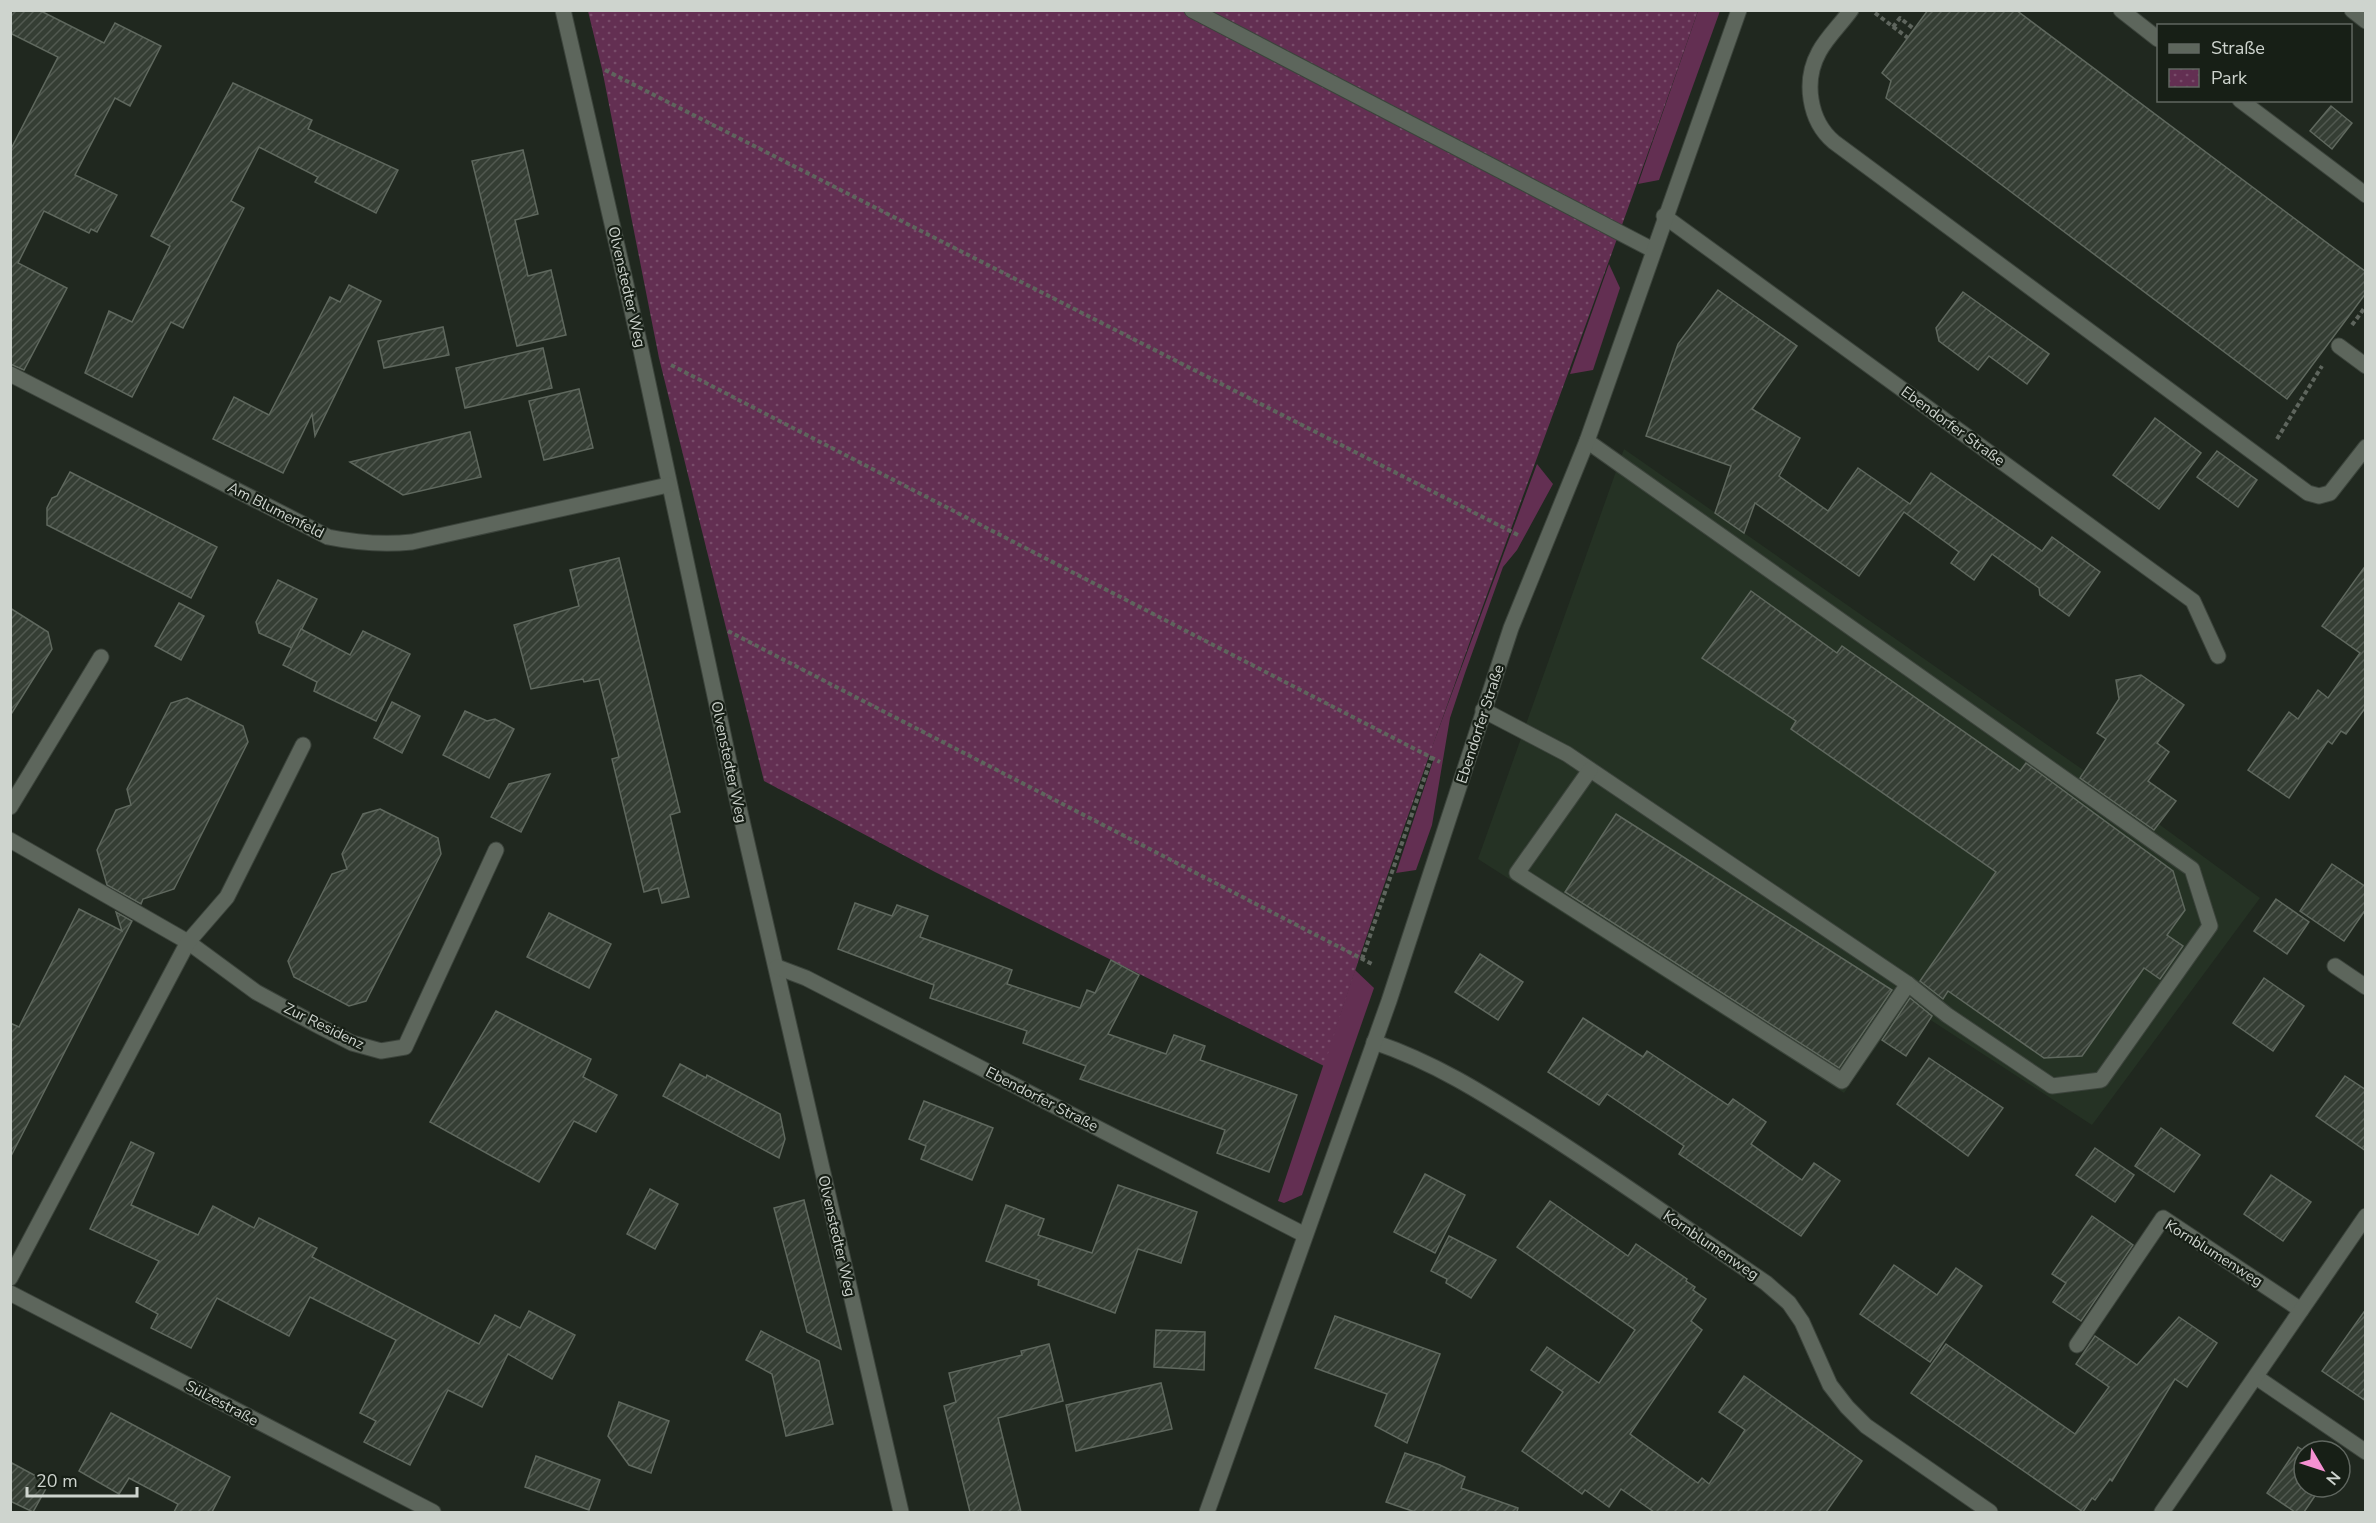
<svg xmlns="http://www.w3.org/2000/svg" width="2376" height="1523" viewBox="0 0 2376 1523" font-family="'Nunito Sans',sans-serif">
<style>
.built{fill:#253224}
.grass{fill:#632f52}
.park{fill:url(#park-dots)}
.building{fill:url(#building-hatch);stroke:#5f685e;stroke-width:1.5}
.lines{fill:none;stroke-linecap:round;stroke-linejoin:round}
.minor-casing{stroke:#3c443c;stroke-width:17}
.path{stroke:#5e655d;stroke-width:4;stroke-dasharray:4.5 3;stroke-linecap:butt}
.minor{stroke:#5d665c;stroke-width:15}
.labels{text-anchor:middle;stroke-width:4.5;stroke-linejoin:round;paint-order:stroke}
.street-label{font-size:15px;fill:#ced4ce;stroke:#171f16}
</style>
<defs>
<pattern id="park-dots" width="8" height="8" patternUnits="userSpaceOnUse" patternTransform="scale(1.5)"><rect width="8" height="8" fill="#632f52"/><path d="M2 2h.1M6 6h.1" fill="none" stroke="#784c6a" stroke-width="1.8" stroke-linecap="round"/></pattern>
<pattern id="building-hatch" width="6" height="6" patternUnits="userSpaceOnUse" patternTransform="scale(1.5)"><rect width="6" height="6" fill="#353e34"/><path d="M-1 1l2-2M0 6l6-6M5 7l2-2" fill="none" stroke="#515950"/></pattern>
</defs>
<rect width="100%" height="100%" fill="#20281f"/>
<path class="built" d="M 1624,449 L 2119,795 L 2260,898 L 2092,1125 L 1906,1004 L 1844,1093 L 1478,859 Z"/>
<g class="grass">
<path d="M 1698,11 L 1720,11 L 1659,180 L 1638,184 Z"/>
<path d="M 1609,264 L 1620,288 L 1593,370 L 1570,374 Z"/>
<path d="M 1537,464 L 1553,484 L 1517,550 L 1503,567 L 1465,673 L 1450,718 L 1432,825 L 1416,870 L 1396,873 L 1434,758 L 1429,755 Z"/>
<path d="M 1355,970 L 1374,988 L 1302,1195 L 1284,1203 L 1278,1201 Z"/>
</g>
<path class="park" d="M 588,11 L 1698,11 C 1576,363 1438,710 1324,1066 L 935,872 L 764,781 L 659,358 L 602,69 Z"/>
<g class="building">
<path d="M 10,10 L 39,10 L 104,43 L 115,23 L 161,46 L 130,106 L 115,98 L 75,175 L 117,195 L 97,232 L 91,229 L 89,233 L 44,211 L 18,263 L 67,288 L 24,370 L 10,364 L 10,151 L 58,57 L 10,33 Z"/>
<path d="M 1928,10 L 2016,10 L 2366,272 L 2366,293 L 2287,399 L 1886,98 L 1891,81 L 1882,73 Z"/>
<path d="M 233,83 L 312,120 L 308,129 L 398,170 L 376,213 L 315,182 L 318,177 L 259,147 L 231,201 L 244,208 L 183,328 L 171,322 L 132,397 L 85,373 L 109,311 L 132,322 L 170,246 L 151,236 Z"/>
<path d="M 2331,106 L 2352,123 L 2332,149 L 2310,131 Z"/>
<path d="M 523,150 L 538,214 L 515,220 L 528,276 L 551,270 L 566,335 L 517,346 L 472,161 Z"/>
<path d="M 349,285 L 381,301 L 315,436 L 312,414 L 283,473 L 213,439 L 234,397 L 269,415 L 330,297 L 340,302 Z"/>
<path d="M 1718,290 L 1797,346 L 1752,409 L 1800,438 L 1779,476 L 1828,511 L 1858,468 L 1910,504 L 1931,473 L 2042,551 L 2052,537 L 2100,572 L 2069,616 L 2040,595 L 2039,588 L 1992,554 L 1974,580 L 1951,563 L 1959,552 L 1904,512 L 1859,576 L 1755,503 L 1744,533 L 1715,513 L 1731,466 L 1646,436 L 1678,344 Z"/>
<path d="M 1963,292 L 2049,354 L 2027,384 L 1989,356 L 1978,370 L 1939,341 L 1936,328 Z"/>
<path d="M 443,327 L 449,355 L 384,368 L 378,341 Z"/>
<path d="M 543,348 L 552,388 L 465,408 L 456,368 Z"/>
<path d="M 579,389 L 593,448 L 544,460 L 529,401 Z"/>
<path d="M 2155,418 L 2201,453 L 2159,509 L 2113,475 Z"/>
<path d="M 470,432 L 481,477 L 403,495 L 350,462 Z"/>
<path d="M 2217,451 L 2257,480 L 2238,507 L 2197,477 Z"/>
<path d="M 70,472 L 217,547 L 191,598 L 47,525 L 47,508 L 52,498 L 57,496 Z"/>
<path d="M 619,558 L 680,812 L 670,815 L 689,897 L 662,903 L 658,888 L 644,892 L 612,759 L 619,757 L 599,679 L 584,682 L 583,679 L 531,689 L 514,625 L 579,606 L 570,570 Z"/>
<path d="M 2366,565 L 2366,707 L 2346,734 L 2341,731 L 2332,744 L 2328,741 L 2289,798 L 2248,770 L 2289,712 L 2298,719 L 2318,690 L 2328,698 L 2360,653 L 2322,626 Z"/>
<path d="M 278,580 L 317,599 L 292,648 L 259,633 L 256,622 Z"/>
<path d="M 1751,591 L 1837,653 L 1842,646 L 2020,771 L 2026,763 L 2173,871 L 2185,910 L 2167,935 L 2183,946 L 2160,979 L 2144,968 L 2082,1056 L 2044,1058 L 1948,991 L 1943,999 L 1920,981 L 1996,872 L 1791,729 L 1796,721 L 1702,658 Z"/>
<path d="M 179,603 L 204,616 L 181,660 L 155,646 Z"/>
<path d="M 10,608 L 48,632 L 52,649 L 10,716 Z"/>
<path d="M 301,629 L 350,655 L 363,631 L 410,654 L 376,721 L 314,691 L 317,682 L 283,665 Z"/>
<path d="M 2141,675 L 2184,705 L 2157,743 L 2169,752 L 2148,781 L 2176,801 L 2154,830 L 2080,778 L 2106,739 L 2097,733 L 2119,699 L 2116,680 Z"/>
<path d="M 187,698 L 243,726 L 248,742 L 174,889 L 143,899 L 141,904 L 107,885 L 97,850 L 116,810 L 131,805 L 127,789 L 171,703 Z"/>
<path d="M 392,702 L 420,716 L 402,753 L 374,738 Z"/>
<path d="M 465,711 L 487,721 L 495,719 L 514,729 L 489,778 L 443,755 Z"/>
<path d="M 550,774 L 521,832 L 491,817 L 509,784 Z"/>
<path d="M 380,809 L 438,838 L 441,854 L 366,1001 L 349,1006 L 294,977 L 288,961 L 332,874 L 347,869 L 342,854 L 363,814 Z"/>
<path d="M 1616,814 L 1892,990 L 1839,1068 L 1565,892 Z"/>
<path d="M 2332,864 L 2366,887 L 2366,909 L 2344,941 L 2300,911 Z"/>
<path d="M 2276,899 L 2309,922 L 2287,954 L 2254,931 Z"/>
<path d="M 855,903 L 892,916 L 897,905 L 928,916 L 920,937 L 1012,970 L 1007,984 L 1080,1008 L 1087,990 L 1095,993 L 1111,960 L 1139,975 L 1108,1034 L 1166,1054 L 1174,1035 L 1205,1046 L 1200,1060 L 1297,1095 L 1269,1172 L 1217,1153 L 1225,1130 L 1080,1079 L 1086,1066 L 1023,1043 L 1027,1031 L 930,998 L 934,985 L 838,949 Z"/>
<path d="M 79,909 L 122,931 L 116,912 L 132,921 L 10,1158 L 10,1023 L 19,1027 Z"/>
<path d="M 549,913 L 611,944 L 589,988 L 527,957 Z"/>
<path d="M 1480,954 L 1523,982 L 1498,1020 L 1455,992 Z"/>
<path d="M 2264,978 L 2304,1006 L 2273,1051 L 2233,1023 Z"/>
<path d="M 1910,998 L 1932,1016 L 1906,1056 L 1882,1040 Z"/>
<path d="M 496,1011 L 591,1059 L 583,1077 L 617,1095 L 596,1132 L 574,1121 L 539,1182 L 430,1122 Z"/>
<path d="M 1583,1018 L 1643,1057 L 1647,1051 L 1728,1105 L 1733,1099 L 1766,1122 L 1751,1144 L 1802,1180 L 1814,1163 L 1840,1181 L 1801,1236 L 1679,1154 L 1684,1146 L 1607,1094 L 1599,1105 L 1548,1072 Z"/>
<path d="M 1929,1058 L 2003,1108 L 1968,1156 L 1897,1104 Z"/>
<path d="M 680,1064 L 706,1078 L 707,1075 L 780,1114 L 785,1139 L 779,1158 L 663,1096 Z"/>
<path d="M 2345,1076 L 2366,1090 L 2366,1151 L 2316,1116 Z"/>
<path d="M 924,1101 L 993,1128 L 972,1180 L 921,1159 L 926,1146 L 909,1139 Z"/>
<path d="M 2161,1128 L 2200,1155 L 2174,1192 L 2135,1166 Z"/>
<path d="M 131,1142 L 154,1153 L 131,1205 L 198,1235 L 213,1206 L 254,1228 L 259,1218 L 317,1248 L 312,1257 L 479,1344 L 495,1315 L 520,1328 L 529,1311 L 575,1335 L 552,1379 L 508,1354 L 482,1407 L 448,1390 L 410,1465 L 364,1442 L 376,1421 L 360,1413 L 396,1340 L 310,1297 L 289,1336 L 217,1298 L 191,1348 L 151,1328 L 158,1314 L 136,1302 L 159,1261 L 90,1229 Z"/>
<path d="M 2095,1148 L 2134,1175 L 2115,1202 L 2076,1175 Z"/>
<path d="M 1425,1174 L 1465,1195 L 1435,1253 L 1394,1232 Z"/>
<path d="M 2271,1175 L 2311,1202 L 2283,1241 L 2244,1214 Z"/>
<path d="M 1118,1185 L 1197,1212 L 1181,1263 L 1138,1249 L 1115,1313 L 1038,1285 L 1039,1280 L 986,1261 L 1006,1205 L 1044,1219 L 1038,1235 L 1092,1253 Z"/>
<path d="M 650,1189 L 678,1204 L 655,1249 L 627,1234 Z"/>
<path d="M 804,1200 L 841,1349 L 807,1332 L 774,1208 Z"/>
<path d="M 1550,1201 L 1628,1256 L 1636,1244 L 1687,1279 L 1686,1281 L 1695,1287 L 1693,1290 L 1706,1299 L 1691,1321 L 1702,1330 L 1630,1434 L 1698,1483 L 1702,1478 L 1709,1484 L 1745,1430 L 1719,1412 L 1744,1376 L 1862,1461 L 1826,1512 L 1654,1512 L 1621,1489 L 1609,1507 L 1585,1490 L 1582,1494 L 1522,1451 L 1563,1392 L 1531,1370 L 1547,1347 L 1599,1383 L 1635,1330 L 1517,1247 Z"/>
<path d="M 2092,1216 L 2133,1245 L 2081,1321 L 2053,1302 L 2066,1283 L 2052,1274 Z"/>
<path d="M 1449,1236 L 1496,1260 L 1471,1298 L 1446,1283 L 1447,1279 L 1431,1271 Z"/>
<path d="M 1894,1265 L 1937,1295 L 1956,1268 L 1982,1286 L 1930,1362 L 1860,1314 Z"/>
<path d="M 2366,1309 L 2366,1401 L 2322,1371 Z"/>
<path d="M 1335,1316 L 1440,1354 L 1407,1443 L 1375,1426 L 1387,1394 L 1315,1368 Z"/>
<path d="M 2179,1317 L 2217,1343 L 2187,1387 L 2175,1379 L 2112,1481 L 2110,1479 L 2095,1500 L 2092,1498 L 2083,1512 L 1911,1393 L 1946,1344 L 2075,1434 L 2109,1387 L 2076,1364 L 2095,1336 L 2137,1365 Z"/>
<path d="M 1156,1330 L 1205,1332 L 1204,1370 L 1154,1367 Z"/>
<path d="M 761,1331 L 819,1361 L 833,1424 L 786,1436 L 772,1374 L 746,1360 Z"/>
<path d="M 1049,1344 L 1063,1401 L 998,1418 L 1021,1512 L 970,1512 L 944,1406 L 956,1402 L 949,1373 L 1022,1355 L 1021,1351 Z"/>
<path d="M 1161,1383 L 1172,1429 L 1076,1451 L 1066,1405 Z"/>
<path d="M 619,1402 L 669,1421 L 651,1473 L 629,1465 L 608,1436 Z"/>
<path d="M 111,1413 L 230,1477 L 212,1512 L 174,1512 L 178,1504 L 129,1478 L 119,1494 L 79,1471 Z"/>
<path d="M 2298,1447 L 2304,1451 L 2304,1487 L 2321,1487 L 2304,1512 L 2295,1512 L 2267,1493 Z"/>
<path d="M 1405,1453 L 1440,1465 L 1465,1477 L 1461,1488 L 1518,1508 L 1517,1512 L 1415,1512 L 1386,1502 Z"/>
<path d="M 536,1456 L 600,1480 L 589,1510 L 525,1487 Z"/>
<path d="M 10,1462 L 49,1483 L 33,1512 L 10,1501 Z"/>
</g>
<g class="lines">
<defs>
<g id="minor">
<path d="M 563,10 L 641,350 L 737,799 L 901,1512"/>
<path d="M 1192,10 L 1653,250"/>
<path d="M 1851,10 C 1841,24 1827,37 1819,52 C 1803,81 1809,121 1834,142 L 2308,493 L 2319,496 L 2330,493 L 2366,447"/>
<path d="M 2121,10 L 2158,39"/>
<path d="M 2352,10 L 2366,21"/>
<path d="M 2240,100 L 2366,195"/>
<path d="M 1664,216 L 2193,601 L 2218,656"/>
<path d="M 2339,346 L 2366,366"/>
<path d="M 10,374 L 328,537 C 357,543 382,545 412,542 L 668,485"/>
<path d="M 1483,710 L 1567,754 L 1908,984 L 1947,1015 L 2052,1086 L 2101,1080 L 2210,926 L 2192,869 L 1587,441"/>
<path d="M 1590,770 L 1517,873 L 1842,1081 L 1908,984"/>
<path d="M 10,807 L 101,657"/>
<path d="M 10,840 L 188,942 L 256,992 L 315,1024 L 352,1043 L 381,1051 L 405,1047 L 496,850"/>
<path d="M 2335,966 L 2366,987"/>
<path d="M 777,967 L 806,978 L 1305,1235"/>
<path d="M 1374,1042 C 1436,1063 1484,1094 1539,1129 C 1616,1178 1690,1231 1766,1283 L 1789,1303 L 1802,1322 L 1830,1385 L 1847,1407 L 1866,1426 L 1990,1512"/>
<path d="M 10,1278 L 188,942 L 227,897 L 303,745"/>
<path d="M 10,1293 L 433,1512"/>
<path d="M 2077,1345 L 2163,1218 L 2301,1310"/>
<path d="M 2256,1377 L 2366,1452"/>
<path d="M 1207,1512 L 1389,1001 L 1511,628 L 1587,441 L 1739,10"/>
<path d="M 2162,1512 L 2366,1216"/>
</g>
</defs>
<use href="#minor" class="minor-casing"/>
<g class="path">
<path d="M 1875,13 L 1908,38"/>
<path d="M 1893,27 L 1900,18 L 1914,29"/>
<path d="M 605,70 L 1520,536"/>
<path d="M 2352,325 L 2366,306"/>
<path d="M 671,365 L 1440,762"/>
<path d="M 2277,439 L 2322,366"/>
<path d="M 728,631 L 1374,965"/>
<path d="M 1362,959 L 1432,756"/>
</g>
<use href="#minor" class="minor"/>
</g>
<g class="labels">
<g class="street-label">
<text transform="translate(627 287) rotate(77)" y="5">Olvenstedter Weg</text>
<text transform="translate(1953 426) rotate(36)" y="5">Ebendorfer Straße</text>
<text transform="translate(276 510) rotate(27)" y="5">Am Blumenfeld</text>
<text transform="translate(1480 724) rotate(-72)" y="5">Ebendorfer Straße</text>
<text transform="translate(729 762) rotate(78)" y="5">Olvenstedter Weg</text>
<text transform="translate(324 1026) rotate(26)" y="5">Zur Residenz</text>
<text transform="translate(1042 1099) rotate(27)" y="5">Ebendorfer Straße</text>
<text transform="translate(837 1236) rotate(77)" y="5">Olvenstedter Weg</text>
<text transform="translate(1711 1245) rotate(34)" y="5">Kornblumenweg</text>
<text transform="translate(2214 1253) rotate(32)" y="5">Kornblumenweg</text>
<text transform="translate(222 1403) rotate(28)" y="5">Sülzestraße</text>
</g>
</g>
<rect width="2376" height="1523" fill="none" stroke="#ced4ce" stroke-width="24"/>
<rect x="2157" y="24" width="195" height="78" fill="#171f16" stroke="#606760" stroke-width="1.5"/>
<rect x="2169" y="44" width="30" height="9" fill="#5d665c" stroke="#606760" stroke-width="1.5"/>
<text x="2211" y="54" font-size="18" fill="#ced4ce">Straße</text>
<rect x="2169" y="69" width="30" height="18" fill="url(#park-dots)" stroke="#606760" stroke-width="1.5"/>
<text x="2211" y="84" font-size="18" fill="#ced4ce">Park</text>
<g transform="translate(2322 1469) rotate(129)"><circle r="28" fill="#171f16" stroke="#606760" stroke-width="1.5"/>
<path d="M0-4.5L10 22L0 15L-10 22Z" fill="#f591d2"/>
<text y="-9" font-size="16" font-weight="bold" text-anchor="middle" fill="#ced4ce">N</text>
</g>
<path d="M27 1487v9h110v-9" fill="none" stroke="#ced4ce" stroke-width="3"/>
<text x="36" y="1487" font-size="18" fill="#ced4ce" stroke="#171f16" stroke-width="4.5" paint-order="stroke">20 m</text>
</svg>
